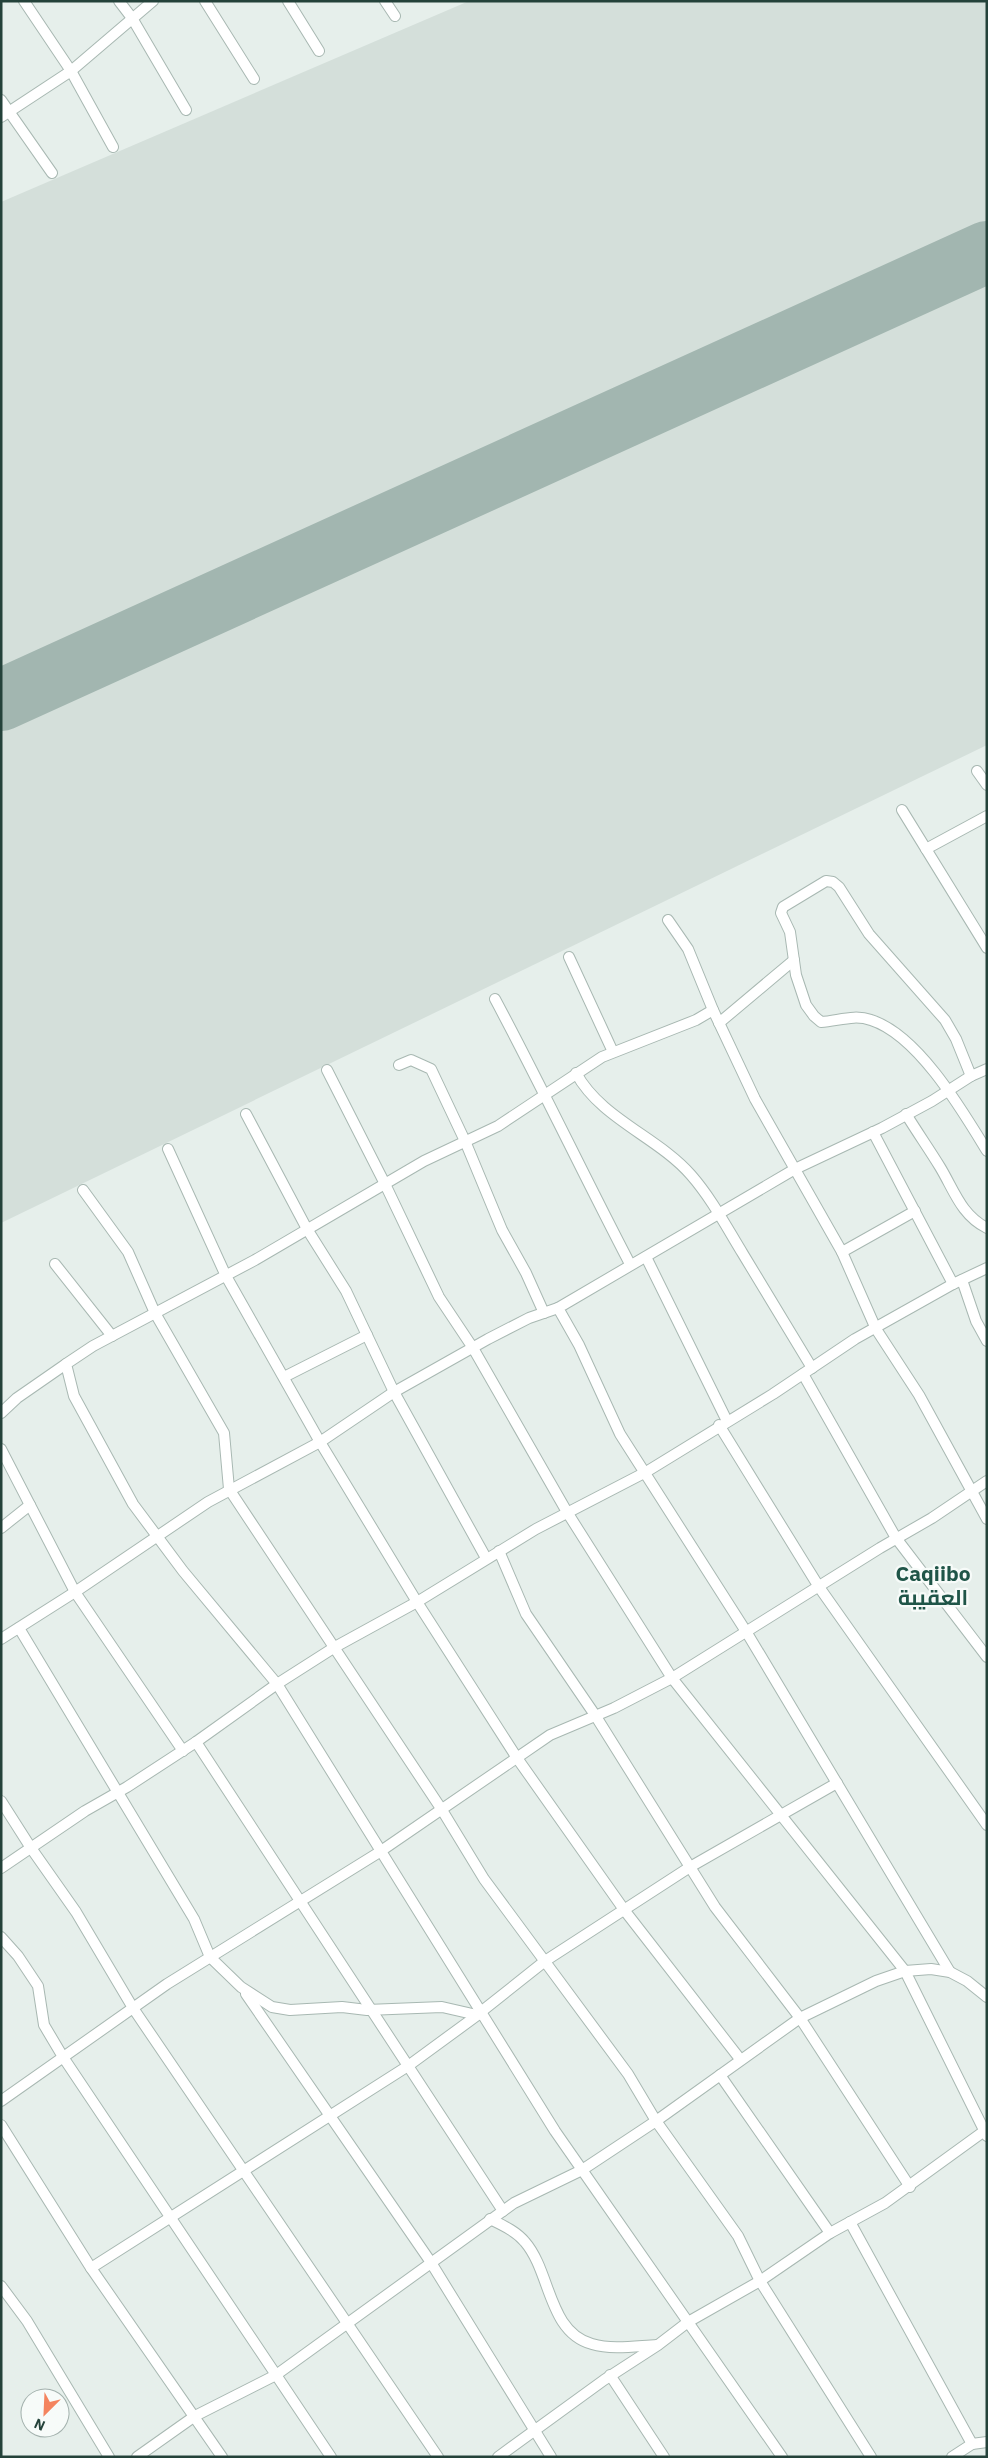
<svg xmlns="http://www.w3.org/2000/svg" width="988" height="2458" viewBox="0 0 988 2458" font-family="'IBM Plex Sans',Cairo,sans-serif">
<style>
.built{fill:#d4dfda}
.lines{fill:none;stroke-linecap:round;stroke-linejoin:round}
.runway{stroke:#a2b6b0;stroke-width:62}
.minor-casing{stroke:#a8b8b2;stroke-width:12}
.minor{stroke:#fff;stroke-width:10}
.labels{text-anchor:middle;stroke-width:4.5;stroke-linejoin:round;paint-order:stroke}
.district-label{font-size:21px;font-weight:bold;fill:#1f5548;stroke:#f7fbf9}
</style>
<rect width="100%" height="100%" fill="#e6efeb"/>
<path class="built" d="M 469,1 L 987,1 L 987,745 L 1,1223 L 1,202 Z"/>
<g class="lines">
<path class="runway" d="M 1,700 L 987,252"/>
<defs>
<g id="minor">
<path d="M 24,1 L 71,71 L 113,147"/>
<path d="M 119,1 L 132,18 L 186,110"/>
<path d="M 205,1 L 254,79"/>
<path d="M 288,1 L 319,51"/>
<path d="M 385,1 L 395,16"/>
<path d="M 1,100 L 52,173"/>
<path d="M 1,117 L 71,71 L 153,1"/>
<path d="M 977,771 L 987,785"/>
<path d="M 902,810 L 987,948"/>
<path d="M 926,849 L 987,816"/>
<path d="M 668,920 L 688,949 L 713,1010 L 755,1099 L 842,1252 L 876,1329 L 919,1395 L 987,1519"/>
<path d="M 569,957 L 613,1052"/>
<path d="M 495,999 C 542,1087 584,1176 630,1264"/>
<path d="M 713,1010 L 696,1020 L 602,1057 L 498,1126 L 424,1161 L 255,1260 L 93,1346 L 66,1364 L 74,1396 L 133,1504 L 183,1571 L 277,1684 L 555,2131 L 782,2457"/>
<path d="M 719,1023 L 794,960"/>
<path d="M 399,1065 L 411,1060 L 431,1069 L 465,1141 L 502,1230 L 526,1273 L 544,1313"/>
<path d="M 327,1070 L 385,1184 L 439,1297 L 473,1348 L 567,1512 L 672,1678 L 905,1971 L 987,2136"/>
<path d="M 576,1073 C 601,1119 658,1137 691,1175 C 712,1199 727,1228 743,1254 C 766,1292 789,1330 812,1368"/>
<path d="M 971,1076 L 956,1039 L 945,1020 L 869,934 L 839,887 L 833,882 L 826,881 L 783,907 L 781,913 L 790,932 L 796,975 L 806,1005 L 814,1016 L 821,1022 C 838,1021 854,1014 871,1020 C 918,1035 962,1110 987,1151"/>
<path d="M 246,1114 L 307,1229 L 346,1291 L 394,1392 L 486,1558"/>
<path d="M 906,1114 C 917,1132 929,1149 940,1167 C 954,1190 961,1215 987,1228"/>
<path d="M 873,1132 L 953,1284"/>
<path d="M 168,1149 L 226,1276 L 320,1442 L 417,1602 L 517,1758 L 625,1911 L 740,2059"/>
<path d="M 83,1190 L 128,1252 L 155,1313 L 224,1433 L 229,1489 L 442,1810 L 484,1879 L 628,2074 L 656,2121 L 800,2018 L 876,1981 L 905,1971 L 931,1969 L 950,1972 L 967,1981 L 987,1997"/>
<path d="M 842,1252 L 915,1211"/>
<path d="M 646,1257 L 727,1421"/>
<path d="M 55,1264 L 112,1336"/>
<path d="M 962,1280 L 976,1321 L 987,1341"/>
<path d="M 803,1374 L 896,1538 L 987,1657"/>
<path d="M 284,1377 L 367,1335"/>
<path d="M 1,1413 L 17,1398 L 66,1364"/>
<path d="M 719,1425 L 819,1587 L 987,1825"/>
<path d="M 1,1449 L 75,1592 L 183,1751"/>
<path d="M 1,1528 L 30,1505"/>
<path d="M 499,1551 L 526,1614 L 595,1715 L 715,1907 L 800,2018 L 910,2187"/>
<path d="M 19,1628 L 194,1919 L 210,1957 L 241,1987 L 272,2007 L 290,2010 L 342,2007 L 367,2010 L 442,2007 L 477,2015 L 545,1961 L 690,1867 L 837,1783"/>
<path d="M 1,1639 L 75,1592 L 208,1502 L 320,1442 L 394,1392 L 488,1339 L 529,1318 L 558,1308"/>
<path d="M 196,1742 L 503,2211"/>
<path d="M 1,1801 L 31,1848 L 76,1912 L 133,2008 L 438,2457"/>
<path d="M 1,1868 L 85,1811 L 127,1787 L 196,1742 L 277,1684 L 335,1647 L 417,1602 L 536,1529 L 646,1472 L 773,1394 L 855,1339 L 953,1284 L 987,1268"/>
<path d="M 1,1937 L 18,1956 L 38,1986 L 44,2025 L 63,2057 L 331,2457"/>
<path d="M 950,1972 L 747,1633 L 620,1434 L 579,1345 L 558,1308 L 795,1169 L 882,1128 L 932,1101 L 971,1076 L 987,1069"/>
<path d="M 246,1994 L 430,2261 L 551,2457"/>
<path d="M 720,2075 L 830,2233"/>
<path d="M 1,2101 L 167,1984 L 378,1853 L 550,1735 L 614,1708 L 672,1678 L 880,1548 L 932,1518 L 987,1481"/>
<path d="M 1,2125 L 91,2268 L 222,2457"/>
<path d="M 490,2219 C 502,2225 516,2231 525,2242 C 551,2272 548,2332 592,2344 C 612,2350 636,2346 657,2345"/>
<path d="M 850,2222 L 972,2444"/>
<path d="M 91,2268 L 408,2066 L 479,2014"/>
<path d="M 1,2286 L 27,2321 L 109,2457"/>
<path d="M 610,2375 L 664,2457"/>
<path d="M 137,2457 L 195,2416 L 276,2375 L 514,2203 L 582,2170 L 656,2121 L 738,2236 L 760,2281 L 871,2457"/>
<path d="M 498,2457 L 604,2380 L 658,2345 L 688,2322 L 760,2281 L 830,2233 L 885,2203 L 987,2129"/>
<path d="M 952,2457 L 972,2444 L 987,2442"/>
</g>
</defs>
<use href="#minor" class="minor-casing"/>
<use href="#minor" class="minor"/>
</g>
<g class="labels">
<g class="district-label">
<text x="933" y="1581">Caqiibo<tspan x="933" dy="24">العقيبة</tspan></text>
</g>
</g>
<rect width="988" height="2458" fill="none" stroke="#24423a" stroke-width="5"/>
<g transform="translate(45 2413) rotate(204)"><circle r="24" fill="#f7fbf9" stroke="#a3b1ad"/>
<path d="M0-4L9 19L0 12L-9 19Z" fill="#f4845f"/>
<text y="-8" font-size="14" font-weight="bold" text-anchor="middle" fill="#24423a">N</text>
</g>
</svg>
